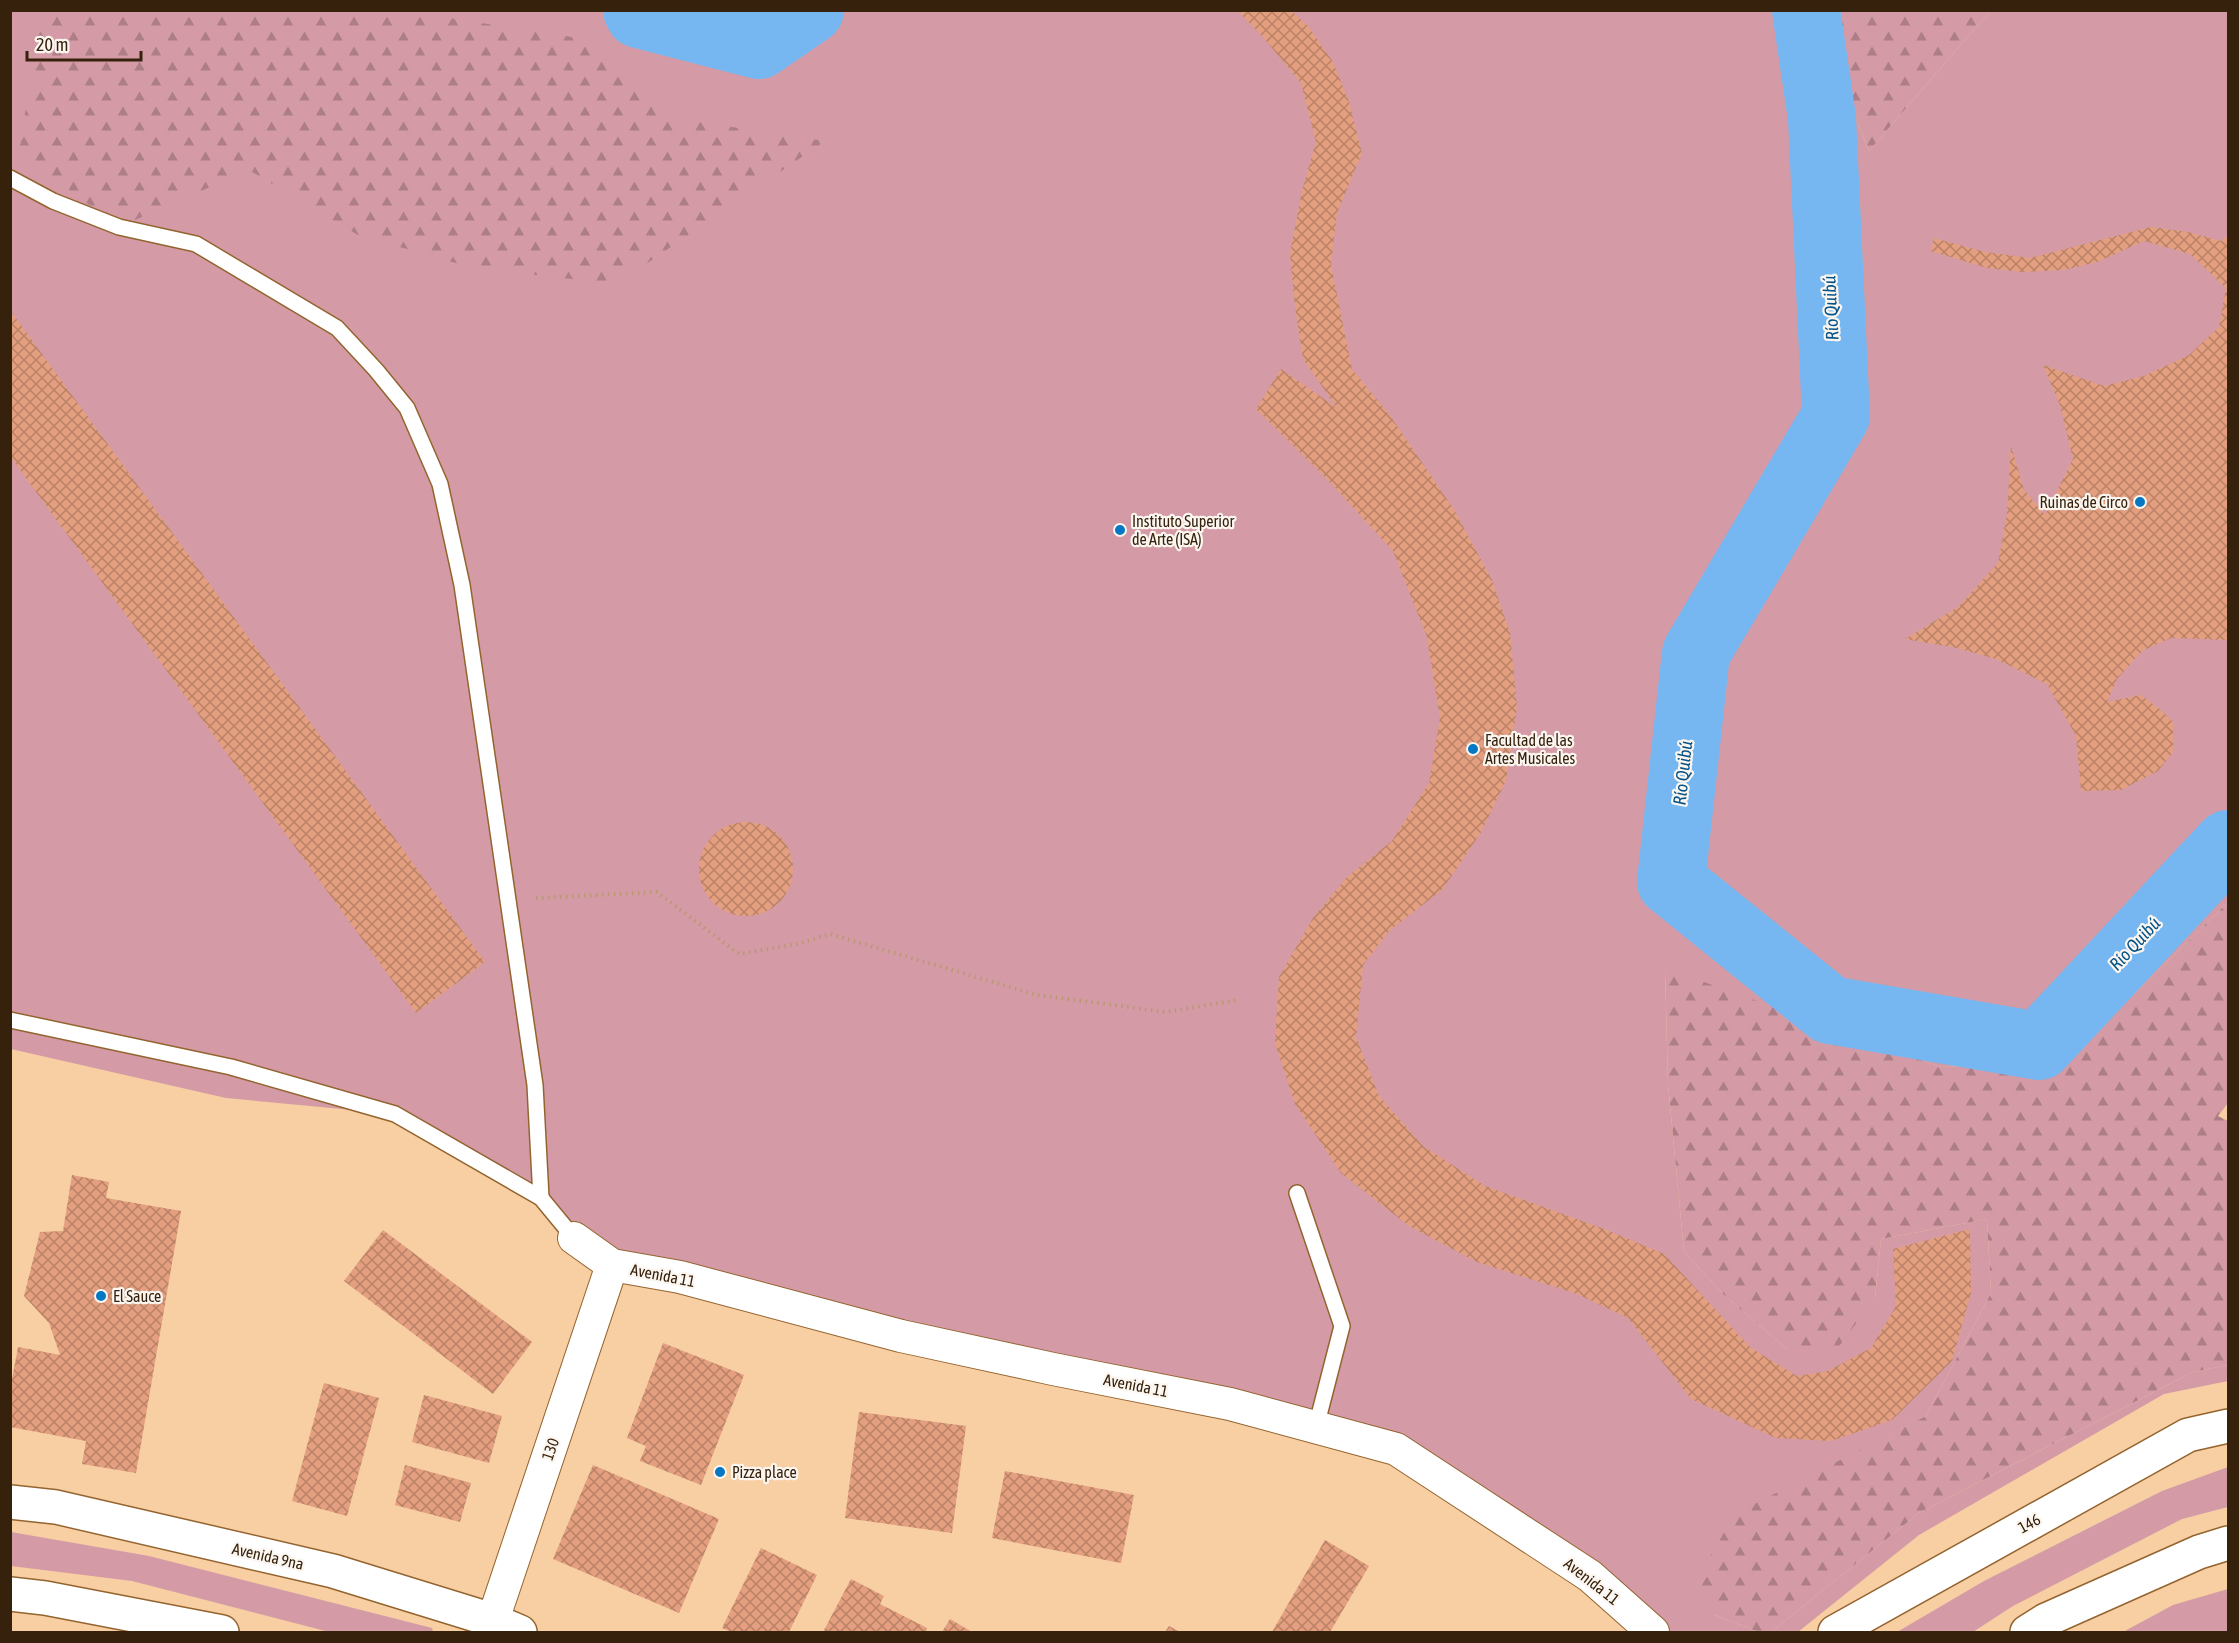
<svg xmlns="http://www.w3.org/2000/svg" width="2239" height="1643" viewBox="0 0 2239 1643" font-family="'Asap Condensed',sans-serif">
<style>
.green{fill:#d49ba6}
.forest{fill:url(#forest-firs)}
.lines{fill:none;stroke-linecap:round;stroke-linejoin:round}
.river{stroke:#76b7f1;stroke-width:68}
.building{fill:url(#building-cross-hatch)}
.lane-casing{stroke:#94642f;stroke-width:18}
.street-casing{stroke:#94642f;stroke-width:34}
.secondary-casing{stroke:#94642f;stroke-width:36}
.path{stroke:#bb9873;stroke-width:4;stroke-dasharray:1.5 4.5;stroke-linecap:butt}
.lane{stroke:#fff;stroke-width:15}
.street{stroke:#fff;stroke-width:32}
.secondary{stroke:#fff;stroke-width:33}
.poi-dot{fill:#0478c2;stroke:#fcf6f1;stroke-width:2}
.labels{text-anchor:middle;stroke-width:4.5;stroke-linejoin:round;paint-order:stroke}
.poi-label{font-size:16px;fill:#36220c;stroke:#fcf6f1;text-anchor:start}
.street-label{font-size:16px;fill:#36220c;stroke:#fcf6f1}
.water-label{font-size:18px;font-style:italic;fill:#055488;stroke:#fcf6f1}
</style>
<defs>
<pattern id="forest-firs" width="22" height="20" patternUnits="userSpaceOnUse" patternTransform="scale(1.5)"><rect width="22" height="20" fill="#d49ba6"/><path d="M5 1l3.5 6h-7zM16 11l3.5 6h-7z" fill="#ad7e86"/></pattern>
<pattern id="building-cross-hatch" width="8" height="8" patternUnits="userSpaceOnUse" patternTransform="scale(1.5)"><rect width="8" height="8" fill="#e39f7f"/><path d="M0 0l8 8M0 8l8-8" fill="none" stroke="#b98166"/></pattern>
</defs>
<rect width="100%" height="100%" fill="#f8cea3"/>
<g class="green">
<path d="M 11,11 L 1813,11 L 1869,151 L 1990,11 L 2228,11 L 2228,902 L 2065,1062 L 1941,1067 L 1665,969 L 1668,1084 L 1684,1252 L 1724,1295 L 1787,1349 L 1875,1298 L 1881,1239 L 1987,1219 L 1991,1293 L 1926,1416 L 1853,1455 L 1714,1615 L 1759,1632 L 1661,1632 L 1396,1449 L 612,1265 L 541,1198 L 395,1114 L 226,1098 L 11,1049 Z"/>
<path d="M 2228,1365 L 2228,1381 L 2164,1394 L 1919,1535 L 1798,1632 L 1771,1632 L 1919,1513 L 2193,1372 Z"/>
<path d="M 2228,1467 L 2228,1507 L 2182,1519 L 2013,1606 L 1973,1632 L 1897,1632 L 1984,1581 L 2162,1491 Z"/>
<path d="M 11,1532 L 149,1556 L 432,1628 L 433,1632 L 329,1632 L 132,1581 L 11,1566 Z"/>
<path d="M 2228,1589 L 2228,1632 L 2123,1632 L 2173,1605 Z"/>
</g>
<g class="forest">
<path d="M 41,10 L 404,11 L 585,39 L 665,117 L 825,141 L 617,284 L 473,268 L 358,235 L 249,170 L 119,227 L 19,153 Z"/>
<path d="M 1813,11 L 1990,11 L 1869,151 Z"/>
<path d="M 2228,902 L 2228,1103 L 2218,1116 L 2228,1121 L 2228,1365 L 2193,1372 L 1919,1513 L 1771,1632 L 1759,1632 L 1714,1615 L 1692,1587 L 1735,1514 L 1926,1416 L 1991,1293 L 1987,1219 L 1881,1239 L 1875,1298 L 1834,1353 L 1787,1349 L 1724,1295 L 1684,1252 L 1668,1084 L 1665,968 L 1941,1067 L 2065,1062 Z"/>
</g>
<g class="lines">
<g class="river">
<path d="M 637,10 L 639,14 L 759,45 L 810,10"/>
<path d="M 1806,10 L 1822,118 L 1836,416 L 1696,653 L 1671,882 L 1830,1010 L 2039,1046 L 2228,844"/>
</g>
</g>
<g class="building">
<path d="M 1237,10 L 1290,10 L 1308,26 L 1333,62 L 1349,102 L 1362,153 L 1337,213 L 1331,265 L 1352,369 L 1391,417 L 1453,508 L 1492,580 L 1510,633 L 1517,707 L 1506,781 L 1480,834 L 1442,890 L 1390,930 L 1363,965 L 1356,1037 L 1379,1096 L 1423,1146 L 1485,1186 L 1607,1230 L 1664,1254 L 1751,1348 L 1797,1376 L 1828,1371 L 1871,1348 L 1896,1306 L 1893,1249 L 1970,1229 L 1971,1293 L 1952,1361 L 1892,1420 L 1831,1441 L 1776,1438 L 1691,1399 L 1628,1318 L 1577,1294 L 1477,1262 L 1409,1226 L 1341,1173 L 1295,1104 L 1275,1043 L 1279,977 L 1313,918 L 1346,878 L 1392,841 L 1429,783 L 1440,718 L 1427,637 L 1393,551 L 1328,480 L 1256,409 L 1281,369 L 1337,408 L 1303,359 L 1295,307 L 1290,253 L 1302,191 L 1316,142 L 1301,83 L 1263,37 Z"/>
<path d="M 2151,227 L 2188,232 L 2221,241 L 2228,236 L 2228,640 L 2171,638 L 2142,651 L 2117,679 L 2107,702 L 2141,695 L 2161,710 L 2173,722 L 2173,752 L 2158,771 L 2121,790 L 2081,791 L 2076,736 L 2047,684 L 1996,659 L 1957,648 L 1905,639 L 1958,607 L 1998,563 L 2007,514 L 2011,446 L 2024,490 L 2045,515 L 2073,459 L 2060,405 L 2043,365 L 2104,386 L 2144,376 L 2189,355 L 2219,327 L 2226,288 L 2190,254 L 2144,241 L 2097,262 L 2064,270 L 2022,272 L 1987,268 L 1931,251 L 1934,238 L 1985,252 L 2030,258 Z"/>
<path d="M 10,310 L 485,962 L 416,1013 L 10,456 Z"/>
<circle cx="746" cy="869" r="47"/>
<path d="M 72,1175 L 109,1182 L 106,1198 L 181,1211 L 136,1473 L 82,1464 L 86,1441 L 10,1427 L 10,1390 L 18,1347 L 60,1355 L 49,1323 L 24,1296 L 40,1232 L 63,1231 Z"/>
<path d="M 383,1230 L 532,1342 L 493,1394 L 344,1281 Z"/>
<path d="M 663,1343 L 744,1375 L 701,1485 L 640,1461 L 646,1446 L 627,1438 Z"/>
<path d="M 324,1383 L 379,1398 L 347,1516 L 292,1501 Z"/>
<path d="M 424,1395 L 502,1416 L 489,1463 L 412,1442 Z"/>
<path d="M 859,1412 L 966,1426 L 952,1533 L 845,1518 Z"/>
<path d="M 405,1465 L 471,1483 L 460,1522 L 395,1505 Z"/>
<path d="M 593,1465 L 719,1519 L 679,1613 L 553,1559 Z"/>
<path d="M 1005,1471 L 1134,1495 L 1121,1563 L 992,1538 Z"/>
<path d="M 1325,1540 L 1369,1566 L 1330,1632 L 1272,1632 Z"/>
<path d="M 761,1548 L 817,1575 L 789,1632 L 732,1632 L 722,1628 Z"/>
<path d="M 851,1579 L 884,1596 L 880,1604 L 927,1628 L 925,1632 L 823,1632 Z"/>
<path d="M 950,1619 L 972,1632 L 942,1632 Z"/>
<path d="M 1169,1626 L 1180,1632 L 1165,1632 Z"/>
</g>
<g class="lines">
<defs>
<g id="lane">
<path d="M 10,178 L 53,201 L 119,227 L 196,244 L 337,328 L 376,370 L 407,408 L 440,484 L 462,585 L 535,1085 L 541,1198"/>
<path d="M 10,1020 L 231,1067 L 395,1114 L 541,1198 L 574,1238"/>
<path d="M 1297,1193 L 1342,1326 L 1316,1427"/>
</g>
<g id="street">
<path d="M 574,1238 L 612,1265 L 680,1277 L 901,1336 L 1053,1369 L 1230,1404 L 1396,1449 L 1590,1576 L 1653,1632"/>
<path d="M 489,1632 L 612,1265"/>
</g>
<g id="secondary">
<path d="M 10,1502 L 56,1507 L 333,1571 L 492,1620 L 520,1632"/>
<path d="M 10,1594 L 45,1598 L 222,1632"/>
<path d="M 1835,1632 L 2188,1435 L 2228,1426"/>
<path d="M 2027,1632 L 2046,1620 L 2199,1552 L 2228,1543"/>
</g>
</defs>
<use href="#lane" class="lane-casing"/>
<use href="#street" class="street-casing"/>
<use href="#secondary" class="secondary-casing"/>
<path class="path" d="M 536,898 L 657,892 L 739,954 L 797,944 L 830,934 L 1037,995 L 1166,1012 L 1238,1000"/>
<use href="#lane" class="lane"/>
<use href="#street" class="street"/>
<use href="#secondary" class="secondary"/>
</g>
<g class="poi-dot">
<circle cx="2140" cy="502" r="6"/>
<circle cx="1120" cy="530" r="6"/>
<circle cx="1473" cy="749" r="6"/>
<circle cx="101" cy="1296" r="6"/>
<circle cx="720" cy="1472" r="6"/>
</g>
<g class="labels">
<g class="poi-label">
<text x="2128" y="508" text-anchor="end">Ruinas de Circo</text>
<text x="1132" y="527">Instituto Superior<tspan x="1132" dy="18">de Arte (ISA)</tspan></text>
<text x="1485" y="746">Facultad de las<tspan x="1485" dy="18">Artes Musicales</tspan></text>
<text x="113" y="1302">El Sauce</text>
<text x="732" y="1478">Pizza place</text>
</g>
<g class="street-label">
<text transform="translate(663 1275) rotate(11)" y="6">Avenida 11</text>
<text transform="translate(1136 1385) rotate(11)" y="6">Avenida 11</text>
<text transform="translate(550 1449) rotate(-71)" y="6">130</text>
<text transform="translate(2029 1523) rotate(-29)" y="6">146</text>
<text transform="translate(268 1556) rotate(13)" y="6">Avenida 9na</text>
<text transform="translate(1592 1581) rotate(38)" y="6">Avenida 11</text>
</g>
<g class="water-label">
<text transform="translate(1831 308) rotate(-93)" y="6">Río Quibú</text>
<text transform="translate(1683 773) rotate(-84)" y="6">Río Quibú</text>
<text transform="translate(2135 944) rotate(-47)" y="6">Río Quibú</text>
</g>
</g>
<rect width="2239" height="1643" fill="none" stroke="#36220c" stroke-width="24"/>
<path d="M27 51v9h114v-9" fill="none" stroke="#36220c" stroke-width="3"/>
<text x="36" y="51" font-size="18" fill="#36220c" stroke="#fcf6f1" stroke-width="4.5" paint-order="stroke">20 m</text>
</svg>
